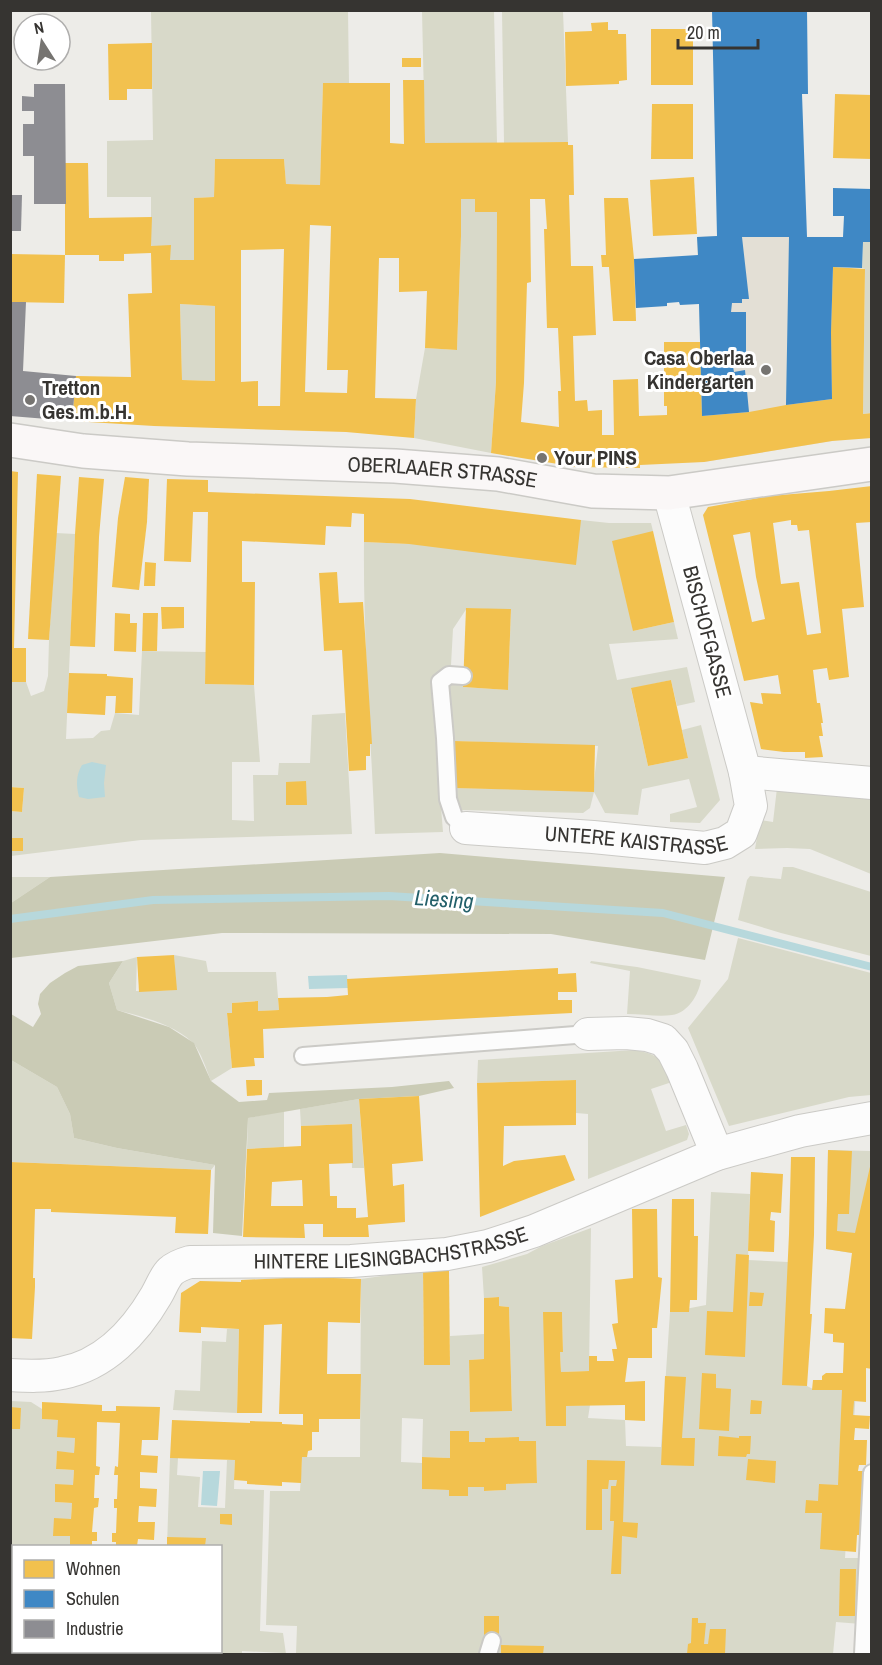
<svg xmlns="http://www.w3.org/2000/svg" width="882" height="1665" viewBox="0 0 882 1665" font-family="'Archivo Narrow',sans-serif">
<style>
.built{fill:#e3dfd5}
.green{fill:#d8d9c9;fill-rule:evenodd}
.forest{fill:#cacbb5}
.water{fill:#b7d8dc}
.homes{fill:#f2c14e;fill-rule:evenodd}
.schools{fill:#3f88c5}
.industry{fill:#8d8d92}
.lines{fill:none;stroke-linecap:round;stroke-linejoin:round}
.stream{stroke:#b7d8dc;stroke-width:8}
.lane-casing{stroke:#cbcac6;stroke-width:20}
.street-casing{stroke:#cbcac6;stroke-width:34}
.secondary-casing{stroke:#cbcac6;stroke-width:36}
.lane{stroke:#fcfcfc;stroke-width:16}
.street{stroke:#fcfcfc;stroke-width:32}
.secondary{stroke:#faf7f7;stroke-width:33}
.poi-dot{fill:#767471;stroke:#fff;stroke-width:2}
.labels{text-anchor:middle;stroke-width:6;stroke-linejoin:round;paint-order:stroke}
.poi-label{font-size:21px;font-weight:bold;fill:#363431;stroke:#fff;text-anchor:start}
.street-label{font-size:21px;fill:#363431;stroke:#fff}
.water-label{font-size:22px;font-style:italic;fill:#23606a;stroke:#fff}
</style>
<rect width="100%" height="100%" fill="#edece8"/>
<path class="built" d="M 717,236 L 833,237 L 832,441 L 704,462 L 697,237 Z"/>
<g class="green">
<path d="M 151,11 L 348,11 L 349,83 L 323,84 L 320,185 L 286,184 L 284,159 L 215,159 L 214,197 L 194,198 L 194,260 L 170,260 L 170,246 L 151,246 L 151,197 L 107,197 L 107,141 L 153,140 Z"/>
<path d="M 422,11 L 494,11 L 497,143 L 425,143 Z"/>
<path d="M 502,11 L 563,11 L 568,142 L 504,143 Z"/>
<path d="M 461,199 L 475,199 L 476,212 L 497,212 L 496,382 L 491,453 L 414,438 L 416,399 L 425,348 L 457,350 L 461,236 Z"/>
<path d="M 863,242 L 871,242 L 871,413 L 863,414 L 865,269 L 862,268 Z"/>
<path d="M 180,304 L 215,306 L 215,381 L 182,380 Z"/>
<path d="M 581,520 L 609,523 L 651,523 L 653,531 L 633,631 L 674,622 L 678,639 L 609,644 L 617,680 L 687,667 L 695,702 L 677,706 L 671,680 L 631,689 L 648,766 L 688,758 L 682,730 L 701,725 L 720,800 L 700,823 L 670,822 L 670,814 L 697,807 L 689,779 L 642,789 L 638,815 L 605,813 L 594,792 L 590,808 L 583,813 L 462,810 L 453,797 L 453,788 L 593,791 L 598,746 L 454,741 L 447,690 L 453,683 L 463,681 L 463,687 L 508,690 L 511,610 L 467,608 L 453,629 L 451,665 L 431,681 L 443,832 L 375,834 C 371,737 363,640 364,542 L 409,544 Z"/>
<path d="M 56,533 L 75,534 L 66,739 L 93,738 L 101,731 L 110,730 L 115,713 L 139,715 L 142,651 L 206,652 L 205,684 L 254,685 L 260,762 L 232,762 L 232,820 L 254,821 L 253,775 L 278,775 L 279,763 L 310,763 L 312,715 L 345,713 L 352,834 L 141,840 L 11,856 L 10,811 L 22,812 L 24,788 L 11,787 L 11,682 L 26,682 L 31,696 L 44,691 L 48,676 L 49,640 Z"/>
<path d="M 777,788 L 871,795 L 871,874 L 810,849 L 787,848 L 755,849 L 760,820 L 773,822 Z"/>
<path d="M 783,867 L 793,867 L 871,892 L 871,956 L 781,933 L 738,920 L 747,880 L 750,876 L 781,879 Z"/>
<path d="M 11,877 L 50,877 L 11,903 Z"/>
<path d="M 738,938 L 871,973 L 871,1095 L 849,1097 L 729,1126 L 688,1028 L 728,979 Z"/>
<path d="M 174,955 L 206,961 L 208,972 L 276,972 L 279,1010 L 258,1011 L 257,1001 L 232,1003 L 232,1013 L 227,1013 L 232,1068 L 211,1081 C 207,1071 200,1049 192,1042 C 173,1024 143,1017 117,1010 L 109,983 L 123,961 L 137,957 L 136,991 L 176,990 Z"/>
<path d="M 591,961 L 637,967 L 701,980 C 699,994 688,1013 672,1015 C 658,1017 642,1014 627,1014 L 630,971 L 590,963 Z"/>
<path d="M 635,1050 C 662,1055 660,1060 672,1082 L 651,1089 L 666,1131 L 686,1125 L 689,1134 L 687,1140 L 588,1179 L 588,1114 L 576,1113 L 576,1080 L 477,1083 L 478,1060 Z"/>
<path d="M 11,1060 L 57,1087 L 70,1114 L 74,1138 L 117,1148 L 215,1165 L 211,1170 L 11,1162 Z"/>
<path d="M 359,1099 L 364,1168 L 352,1168 L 351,1124 L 301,1126 L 300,1109 Z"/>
<path d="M 284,1111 L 284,1147 L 247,1149 L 248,1118 Z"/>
<path d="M 828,1150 L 871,1151 L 871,1329 L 860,1328 L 845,1558 L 866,1558 L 861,1624 L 836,1622 L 833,1654 L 296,1654 L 297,1626 L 266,1625 L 270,1491 L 300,1491 L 302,1457 L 360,1457 L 361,1279 L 423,1270 L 424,1365 L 450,1365 L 450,1336 L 484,1334 L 484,1359 L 469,1360 L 470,1412 L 512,1410 L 509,1307 L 499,1306 L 498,1297 L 484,1298 L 482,1267 L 527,1254 L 542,1246 L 591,1228 L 589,1371 L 561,1372 L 560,1352 L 563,1351 L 562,1312 L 546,1426 L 566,1425 L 566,1406 L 590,1405 L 588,1418 L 625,1420 L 626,1446 L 661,1447 L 670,1312 L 706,1305 L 711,1192 L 750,1194 L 748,1260 L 788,1262 L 796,1373 L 807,1386 L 813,1389 L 843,1373 L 852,1253 L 826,1249 ZM 402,1418 L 423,1419 L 422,1457 L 450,1458 L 450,1431 L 469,1442 L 485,1442 L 485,1438 L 519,1437 L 519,1441 L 536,1441 L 537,1483 L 506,1484 L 506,1490 L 484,1491 L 484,1487 L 468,1487 L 467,1496 L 450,1496 L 449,1490 L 422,1489 L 422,1463 L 401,1462 Z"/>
<path d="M 227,1329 L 239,1329 L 237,1413 L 173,1410 L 175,1390 L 200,1391 L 202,1341 L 226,1342 Z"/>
<path d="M 11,1401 L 31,1402 L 42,1409 L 42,1419 L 58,1420 L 75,1438 L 74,1453 L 57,1452 L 56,1469 L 74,1470 L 73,1485 L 55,1485 L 55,1502 L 72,1503 L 71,1519 L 54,1536 L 70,1536 L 70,1546 L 14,1546 L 14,1652 L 36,1652 L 36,1654 L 11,1654 Z"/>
<path d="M 170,1458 L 178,1458 L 177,1475 L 200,1477 L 198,1507 L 225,1508 L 227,1460 L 235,1460 L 234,1489 L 264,1490 L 260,1631 L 283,1633 L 286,1654 L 282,1654 L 282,1653 L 242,1651 L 242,1654 L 161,1654 L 161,1652 L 220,1652 L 220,1546 L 167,1546 Z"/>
</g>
<g class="forest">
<path d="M 440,853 L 725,877 L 705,960 L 551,934 L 222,933 L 11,958 L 11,903 L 50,877 Z"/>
<path d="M 123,961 L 109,983 L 117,1010 L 169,1027 L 194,1043 L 211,1081 L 239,1102 L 267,1100 L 269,1093 L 392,1087 L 449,1081 L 454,1088 L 419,1096 L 359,1099 L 248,1118 L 242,1236 L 213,1233 L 215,1165 L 117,1148 L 74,1138 L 70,1114 L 57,1087 L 11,1060 L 11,1014 L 33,1027 L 41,1014 L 38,1004 L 40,994 L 50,983 L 65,973 L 78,966 Z"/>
</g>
<g class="water">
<path d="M 92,762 L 106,765 L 104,783 L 105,797 L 88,799 L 79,797 C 76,785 76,775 82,765 Z"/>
<path d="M 347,975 L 348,988 L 309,989 L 308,976 Z"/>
<path d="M 203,1471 L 220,1471 L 217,1506 L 201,1505 Z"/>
</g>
<g class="homes">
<path d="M 608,22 L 608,30 L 618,30 L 618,34 L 626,34 L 627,80 L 619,81 L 619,84 L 566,86 L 565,32 L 592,31 L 591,23 Z"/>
<rect x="651" y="29" width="42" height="56"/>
<path d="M 152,43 L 152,89 L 127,89 L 127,100 L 109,100 L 108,44 Z"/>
<rect x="402" y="58" width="19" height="9"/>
<path d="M 403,80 L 424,80 L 425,143 L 568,142 L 568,145 L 573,145 L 574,195 L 569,195 L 571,266 L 593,266 L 596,335 L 573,336 L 575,401 L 587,400 L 588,411 L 602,410 L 602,435 L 614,435 L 613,380 L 638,379 L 639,416 L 667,415 L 667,406 L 664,406 L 664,342 L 700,342 L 702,416 L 749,412 L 786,405 L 832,399 L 831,332 L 833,267 L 865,269 L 863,414 L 872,413 L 872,438 L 832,441 L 704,462 L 640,465 L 640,468 L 576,467 L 491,453 L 496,382 L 497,212 L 475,212 L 475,199 L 461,199 L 461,236 L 457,350 L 425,348 L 427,291 L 399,292 L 399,258 L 379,258 L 375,398 L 416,399 L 414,438 L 346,432 L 154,426 L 72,421 L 76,376 L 131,377 L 128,294 L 152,293 L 151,253 L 124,254 L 124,261 L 99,261 L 99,255 L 65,255 L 65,163 L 88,163 L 89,218 L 152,217 L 151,246 L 171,245 L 170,260 L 194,260 L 194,198 L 214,197 L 215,159 L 284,159 L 286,184 L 320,185 L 323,83 L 390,83 L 390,143 L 404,144 ZM 530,199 L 545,199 L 547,229 L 544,229 L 547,328 L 558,328 L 561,391 L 558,391 L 559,427 L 521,422 L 524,383 L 527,283 L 531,282 ZM 310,225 L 331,226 L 327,370 L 348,370 L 347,393 L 305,392 ZM 284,249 L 280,406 L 258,406 L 258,381 L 241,382 L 241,250 ZM 180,304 L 215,306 L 215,381 L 182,380 Z"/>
<path d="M 835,94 L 872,95 L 872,159 L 833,158 Z"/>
<path d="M 652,104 L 693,104 L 693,159 L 651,159 Z"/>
<path d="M 694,177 L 697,234 L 653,236 L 650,180 Z"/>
<path d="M 604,198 L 628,198 L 634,259 L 636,321 L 613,321 L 609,267 L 602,267 L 601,255 L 606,255 Z"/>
<path d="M 10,254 L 65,255 L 64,303 L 10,302 Z"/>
<path d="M 10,471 L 18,472 L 14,648 L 26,648 L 26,682 L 10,682 Z"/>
<path d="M 37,474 L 61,476 L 49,640 L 28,639 Z"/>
<path d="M 79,477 L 104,479 L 99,537 L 95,647 L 70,646 L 75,534 Z"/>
<path d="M 125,477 L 149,479 L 147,522 L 139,590 L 112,587 L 118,518 Z"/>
<path d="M 167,479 L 208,480 L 208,492 L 410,499 L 581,520 L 576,565 L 409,544 L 364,542 L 364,514 L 352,513 L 351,527 L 326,526 L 325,545 L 242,541 L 242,582 L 255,582 L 254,685 L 205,684 L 208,512 L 193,512 L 191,562 L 164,561 Z"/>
<path d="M 872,486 L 872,522 L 856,523 L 864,607 L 842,609 L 849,677 L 829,680 L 827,668 L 813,670 L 817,703 L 820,703 L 823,723 L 821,723 L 823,736 L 819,736 L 823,757 L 805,758 L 805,752 L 784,752 L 761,749 L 750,702 L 763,704 L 761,693 L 781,694 L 778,675 L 744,681 L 703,515 L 708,507 L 769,496 L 829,491 ZM 791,520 L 791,525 L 797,525 L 798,531 L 809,530 L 821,633 L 807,635 L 799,582 L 781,584 L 773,523 ZM 750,532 L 756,577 L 765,619 L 752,622 L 733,535 Z"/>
<path d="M 653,531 L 674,622 L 633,631 L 612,541 Z"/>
<path d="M 145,562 L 156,563 L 155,586 L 144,586 Z"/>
<path d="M 337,572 L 339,603 L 363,602 L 372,744 L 370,744 L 370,756 L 366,756 L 366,770 L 349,771 L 342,650 L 324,651 L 319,573 Z"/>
<path d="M 161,607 L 184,607 L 184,628 L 162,629 Z"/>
<path d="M 466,608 L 511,609 L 508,690 L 463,687 Z"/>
<path d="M 115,613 L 130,614 L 130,623 L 137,623 L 136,652 L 114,651 Z"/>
<path d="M 143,613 L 158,613 L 157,651 L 142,651 Z"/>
<path d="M 69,673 L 107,674 L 107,676 L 133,678 L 132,713 L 115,713 L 116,696 L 106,696 L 105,715 L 67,713 Z"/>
<path d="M 671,680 L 688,758 L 648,766 L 631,688 Z"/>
<path d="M 454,741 L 595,745 L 594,792 L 453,788 Z"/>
<path d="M 306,781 L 307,805 L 286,805 L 286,782 Z"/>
<path d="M 10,787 L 24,788 L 22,812 L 10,811 Z"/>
<rect x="10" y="838" width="13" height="13"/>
<path d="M 174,955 L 177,990 L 139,992 L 137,957 Z"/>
<path d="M 558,968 L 558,974 L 576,973 L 577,992 L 558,992 L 558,1000 L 572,1000 L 572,1013 L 263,1029 L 264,1058 L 254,1058 L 255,1066 L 232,1068 L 227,1013 L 232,1013 L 232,1003 L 258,1001 L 258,1011 L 279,1010 L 278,998 L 327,997 L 348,995 L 347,979 Z"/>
<path d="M 246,1080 L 262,1080 L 262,1095 L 247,1096 Z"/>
<path d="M 576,1080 L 576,1125 L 504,1126 L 503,1166 L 514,1161 L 565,1155 L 575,1180 L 480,1217 L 477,1083 Z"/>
<path d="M 419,1096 L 423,1161 L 392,1164 L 393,1186 L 404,1184 L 405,1222 L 368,1225 L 369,1237 L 323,1237 L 323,1224 L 304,1224 L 305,1238 L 243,1237 L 247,1149 L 301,1146 L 301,1126 L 352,1124 L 353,1163 L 329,1164 L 330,1196 L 337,1196 L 337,1208 L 356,1208 L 356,1218 L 368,1217 L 359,1099 ZM 302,1180 L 303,1206 L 271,1206 L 272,1182 Z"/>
<path d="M 828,1150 L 852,1151 L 849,1214 L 838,1214 L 837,1231 L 855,1233 L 872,1158 L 872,1369 L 866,1368 L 866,1402 L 854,1401 L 853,1415 L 870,1416 L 869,1429 L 855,1428 L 854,1440 L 867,1440 L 866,1465 L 859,1465 L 858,1471 L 868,1471 L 862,1535 L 857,1535 L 856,1552 L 820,1549 L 822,1513 L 805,1513 L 806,1500 L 818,1501 L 819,1484 L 838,1485 L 842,1390 L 812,1390 L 813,1380 L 822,1380 L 822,1376 L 826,1373 L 843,1373 L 844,1343 L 833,1342 L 833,1334 L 824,1333 L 825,1308 L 845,1309 L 852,1253 L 826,1249 Z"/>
<path d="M 791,1157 L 815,1157 L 814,1235 L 810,1314 L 812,1314 L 807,1386 L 782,1385 L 789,1234 Z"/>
<path d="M 10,1162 L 211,1170 L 208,1234 L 175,1233 L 176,1217 L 51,1212 L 51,1209 L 35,1209 L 33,1278 L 35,1278 L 35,1287 L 32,1339 L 10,1338 Z"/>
<path d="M 751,1172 L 783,1174 L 781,1213 L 771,1212 L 770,1220 L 775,1221 L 774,1252 L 748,1251 Z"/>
<path d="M 672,1199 L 694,1199 L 694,1236 L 698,1236 L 697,1300 L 690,1300 L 689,1312 L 670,1312 Z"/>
<path d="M 632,1209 L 657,1209 L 658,1277 L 662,1278 L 657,1328 L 652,1328 L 652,1358 L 628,1358 L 625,1382 L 645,1381 L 645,1421 L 625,1420 L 625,1405 L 566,1406 L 566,1426 L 546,1426 L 543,1312 L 562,1312 L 563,1352 L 560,1352 L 561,1372 L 589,1371 L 589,1356 L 597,1356 L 597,1361 L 614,1361 L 612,1349 L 617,1349 L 612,1324 L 618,1323 L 615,1280 L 633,1278 Z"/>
<path d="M 736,1254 L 749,1255 L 745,1357 L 705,1355 L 707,1311 L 733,1312 Z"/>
<path d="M 423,1270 L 449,1270 L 450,1365 L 424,1365 Z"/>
<path d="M 306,1277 L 361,1279 L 360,1323 L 328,1322 L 327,1374 L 361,1374 L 360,1419 L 319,1419 L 319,1432 L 312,1432 L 312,1450 L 308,1451 L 307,1457 L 302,1457 L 301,1483 L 282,1482 L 282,1486 L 247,1484 L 247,1481 L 234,1480 L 235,1460 L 170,1458 L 172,1420 L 250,1423 L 250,1421 L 282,1422 L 282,1424 L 303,1425 L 303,1414 L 279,1414 L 282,1324 L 264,1325 L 262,1413 L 237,1413 L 239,1329 L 201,1327 L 201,1333 L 179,1332 L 181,1293 L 200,1281 L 241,1282 L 241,1280 Z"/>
<path d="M 750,1292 L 764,1293 L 762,1306 L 749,1306 Z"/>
<path d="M 499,1297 L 499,1306 L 509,1307 L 512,1411 L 470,1412 L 469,1360 L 484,1359 L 484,1298 Z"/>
<path d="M 702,1373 L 716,1374 L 716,1388 L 731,1389 L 729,1431 L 699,1429 Z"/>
<path d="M 665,1376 L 686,1377 L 682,1438 L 695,1438 L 694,1466 L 661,1465 Z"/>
<path d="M 751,1400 L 762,1401 L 761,1414 L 750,1414 Z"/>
<path d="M 42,1402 L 102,1405 L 102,1411 L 116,1411 L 116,1406 L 160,1407 L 158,1440 L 142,1440 L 141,1455 L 158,1456 L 157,1473 L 140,1472 L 140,1488 L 157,1489 L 156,1507 L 139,1506 L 138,1522 L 155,1522 L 154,1540 L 138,1539 L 137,1546 L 116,1546 L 116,1542 L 112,1542 L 112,1533 L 116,1533 L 117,1508 L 114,1508 L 114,1499 L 117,1499 L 118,1475 L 114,1475 L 115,1466 L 118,1467 L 120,1423 L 97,1422 L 96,1466 L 100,1467 L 99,1475 L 95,1475 L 94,1498 L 99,1498 L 98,1507 L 94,1508 L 92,1532 L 97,1532 L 97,1541 L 92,1541 L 92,1546 L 70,1546 L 70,1536 L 53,1536 L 54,1518 L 71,1519 L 72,1503 L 55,1502 L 55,1484 L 73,1485 L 74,1470 L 56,1469 L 57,1451 L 74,1453 L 75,1438 L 57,1437 L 58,1420 L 42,1419 Z"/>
<path d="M 10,1407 L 21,1408 L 20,1429 L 10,1429 Z"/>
<path d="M 450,1431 L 469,1431 L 469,1442 L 485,1442 L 485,1438 L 519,1437 L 519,1441 L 536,1441 L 537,1483 L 506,1484 L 506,1490 L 484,1491 L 484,1487 L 468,1487 L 468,1496 L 449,1496 L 449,1490 L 422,1489 L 422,1457 L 450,1458 Z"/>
<path d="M 719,1436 L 739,1438 L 739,1436 L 751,1436 L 750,1454 L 747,1454 L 746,1457 L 718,1456 Z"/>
<path d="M 748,1459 L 776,1461 L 775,1483 L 746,1480 Z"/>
<path d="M 587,1460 L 625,1461 L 623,1522 L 638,1523 L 637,1538 L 622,1536 L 621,1574 L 611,1574 L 614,1521 L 610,1521 L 611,1486 L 616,1486 L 617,1480 L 609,1480 L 608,1489 L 602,1489 L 602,1530 L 586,1530 Z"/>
<path d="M 220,1514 L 232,1514 L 232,1525 L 220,1524 Z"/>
<path d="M 167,1537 L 206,1538 L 205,1546 L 167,1546 Z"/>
<path d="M 840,1569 L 856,1569 L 855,1616 L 839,1616 Z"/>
<rect x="484" y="1616" width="15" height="25"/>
<path d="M 692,1618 L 698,1618 L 698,1623 L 706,1623 L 704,1644 L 708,1644 L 710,1629 L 726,1629 L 725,1654 L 687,1654 L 688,1644 L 691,1643 Z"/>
<path d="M 501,1645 L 544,1646 L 543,1654 L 501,1654 Z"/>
<rect x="36" y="1652" width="52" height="2"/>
</g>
<path class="schools" d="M 712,10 L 807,10 L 808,94 L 802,94 L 807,237 L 843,237 L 844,216 L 833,216 L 833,188 L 872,189 L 872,242 L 863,242 L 862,268 L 833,267 L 831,332 L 832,399 L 786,405 L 789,237 L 742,237 L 749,299 L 742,299 L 742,303 L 732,303 L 731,312 L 746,312 L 746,361 L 732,361 L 734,372 L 745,370 L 749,412 L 702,416 L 699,304 L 680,305 L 679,302 L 667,303 L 667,306 L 636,308 L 634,259 L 698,255 L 697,237 L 717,236 Z"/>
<g class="industry">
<path d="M 34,84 L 65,84 L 66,204 L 34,204 L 34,156 L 23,156 L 23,124 L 34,124 L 34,111 L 22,111 L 22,96 L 34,97 Z"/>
<path d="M 10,195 L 22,195 L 21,231 L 10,231 Z"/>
<path d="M 10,302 L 26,302 L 23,371 L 76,376 L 72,421 L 10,416 Z"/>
</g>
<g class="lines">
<path class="stream" d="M 10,919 L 153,900 L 389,896 L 663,913 L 872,967"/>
<defs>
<g id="lane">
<path d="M 463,676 L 449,675 L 440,682 L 445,738 L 448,799 L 454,817 L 466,828"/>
<path d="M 303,1056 L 588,1034"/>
<path d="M 488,1654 L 492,1641"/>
<path d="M 863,1654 L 872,1473"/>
</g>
<g id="street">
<path d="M 745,772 L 872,783"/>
<path id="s1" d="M 466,828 L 593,837 L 705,848 L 725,843 L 741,833 L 751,806 L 745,772 L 669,493"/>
<path d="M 588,1034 L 626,1033 L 647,1035 L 663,1040 L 673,1051 L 682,1069 L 717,1154"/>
<path id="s2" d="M 10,1375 C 27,1376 45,1377 62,1373 C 104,1365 135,1332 156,1296 C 167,1277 165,1269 190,1262 L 351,1261 L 447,1254 L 488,1246 L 534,1231 L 717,1154 L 800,1131 L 872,1118"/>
</g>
<g id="secondary">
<path id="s3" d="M 10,440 L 83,451 L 188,459 L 395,466 L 498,474 L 593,491 L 669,493 L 872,464"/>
</g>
</defs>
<use href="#lane" class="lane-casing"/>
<use href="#street" class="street-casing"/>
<use href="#secondary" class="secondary-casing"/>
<use href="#lane" class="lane"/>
<use href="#street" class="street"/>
<use href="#secondary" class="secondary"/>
</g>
<g class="poi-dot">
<circle cx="766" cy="370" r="6"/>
<circle cx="30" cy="400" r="6"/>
<circle cx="542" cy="458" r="6"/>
</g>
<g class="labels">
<g class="poi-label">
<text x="754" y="365" text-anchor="end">Casa Oberlaa<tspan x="754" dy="24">Kindergarten</tspan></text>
<text x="42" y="395">Tretton<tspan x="42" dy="24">Ges.m.b.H.</tspan></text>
<text x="554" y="465">Your PINS</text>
</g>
<g class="street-label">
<text dy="7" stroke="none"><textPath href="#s3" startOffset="434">OBERLAAER STRASSE</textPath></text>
<text transform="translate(707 632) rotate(75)" y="7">BISCHOFGASSE</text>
<text dy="7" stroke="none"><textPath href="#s1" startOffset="171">UNTERE KAISTRASSE</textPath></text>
<text dy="7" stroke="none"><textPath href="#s2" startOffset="430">HINTERE LIESINGBACHSTRASSE</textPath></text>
</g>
<g class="water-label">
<text transform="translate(444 899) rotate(4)" y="8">Liesing</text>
</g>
</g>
<rect width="882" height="1665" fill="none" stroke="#363431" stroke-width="24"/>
<rect x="12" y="1545" width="210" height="108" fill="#ffffff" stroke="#afaead" stroke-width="1.5"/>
<rect x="24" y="1560" width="30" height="18" fill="#f2c14e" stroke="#afaead" stroke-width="1.5"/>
<text x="66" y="1575" font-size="18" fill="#363431">Wohnen</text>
<rect x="24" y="1590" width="30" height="18" fill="#3f88c5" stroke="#afaead" stroke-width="1.5"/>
<text x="66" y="1605" font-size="18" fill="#363431">Schulen</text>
<rect x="24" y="1620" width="30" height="18" fill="#8d8d92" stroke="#afaead" stroke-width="1.5"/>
<text x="66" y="1635" font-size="18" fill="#363431">Industrie</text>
<g transform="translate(42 42) rotate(348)"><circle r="28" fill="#ffffff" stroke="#afaead" stroke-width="1.5"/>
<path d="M0-4.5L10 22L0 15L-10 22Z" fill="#767471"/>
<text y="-9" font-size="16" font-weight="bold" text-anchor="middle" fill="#363431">N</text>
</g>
<path d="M678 39v9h80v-9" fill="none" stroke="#363431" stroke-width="3"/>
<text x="687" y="39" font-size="18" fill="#363431" stroke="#ffffff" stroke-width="4.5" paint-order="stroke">20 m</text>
</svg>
